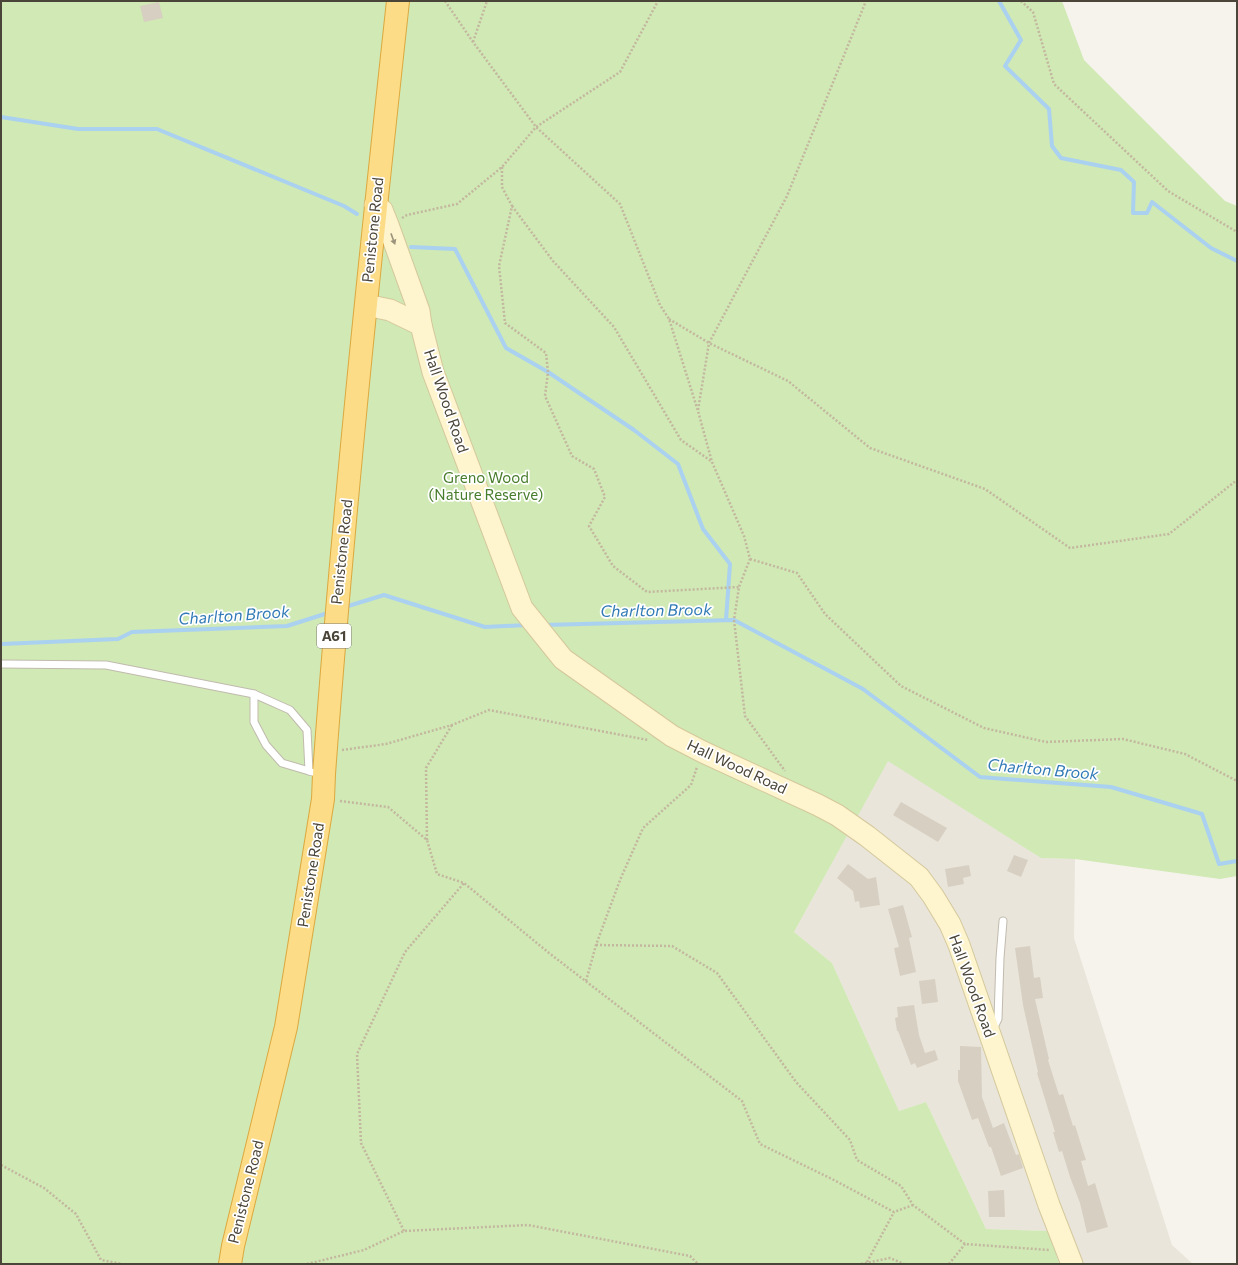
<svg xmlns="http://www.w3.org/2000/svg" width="1238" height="1265" viewBox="0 0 1238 1265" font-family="Commissioner,sans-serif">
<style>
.residential{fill:#e9e5da}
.green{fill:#d0e9b5}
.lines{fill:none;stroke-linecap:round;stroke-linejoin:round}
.stream{stroke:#aad1f0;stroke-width:4}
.building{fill:#d7cfc1}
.service-casing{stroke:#c1bbae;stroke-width:9}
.secondary-casing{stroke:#d4c89c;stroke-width:23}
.trunk-casing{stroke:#dca83f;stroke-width:24}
.path{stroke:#c3b79f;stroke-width:2.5;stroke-dasharray:2 2;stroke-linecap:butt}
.service{stroke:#fff;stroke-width:7}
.secondary{stroke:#fef4cd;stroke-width:21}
.trunk{stroke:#fcdc86;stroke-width:22}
.oneway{fill:#9b937c}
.labels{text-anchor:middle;stroke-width:3.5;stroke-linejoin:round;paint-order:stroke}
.shield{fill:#fff;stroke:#807c74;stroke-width:1}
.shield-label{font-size:14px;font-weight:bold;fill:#4a4439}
.street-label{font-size:15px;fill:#4a4439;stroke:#fff}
.park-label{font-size:15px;fill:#487d2c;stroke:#fff}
.water-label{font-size:16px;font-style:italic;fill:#327ab6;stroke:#fff}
</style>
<rect width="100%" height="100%" fill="#f6f3ec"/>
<path class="residential" d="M 888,760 L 1041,858 L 1075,859 L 1074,938 L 1172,1245 L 1193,1264 L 1059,1264 L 1048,1231 L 986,1229 L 926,1102 L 899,1111 L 832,963 L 794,932 Z"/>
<path class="green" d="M 1,1 L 1062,1 L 1084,60 L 1225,201 L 1237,206 L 1237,876 L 1220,879 L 1075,859 L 1041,858 L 888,761 L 794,932 L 832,963 L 899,1111 L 926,1102 L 986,1229 L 1049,1231 L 1059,1264 L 1,1264 Z"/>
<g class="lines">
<g class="stream">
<path d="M 999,1 L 1021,40 L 1005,66 L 1049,109 L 1052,146 L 1061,158 L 1121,170 L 1134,182 L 1133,213 L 1147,213 L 1152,202 L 1211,248 L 1237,261"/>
<path d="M 1,117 L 78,129 L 157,129 L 344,206 L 357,214"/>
<path d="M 411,247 L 455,249 L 506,348 L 548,372 L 634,430 L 678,464 L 703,529 L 730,564 L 726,620"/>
<path d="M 345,607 L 384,595 L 485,627 L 527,625"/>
<path d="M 544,625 L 734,620 L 863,689 L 980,777 L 1111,787 L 1202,814 L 1219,864 L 1237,861"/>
<path d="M 1,644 L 118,639 L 132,632 L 287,626 L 331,612"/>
</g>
</g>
<g class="building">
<path d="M 159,2 L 163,18 L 144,22 L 140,6 Z"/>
<path d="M 901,802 L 947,828 L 938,842 L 893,815 Z"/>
<path d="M 1014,855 L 1028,860 L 1021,877 L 1007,871 Z"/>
<path d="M 848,864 L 868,879 L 876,877 L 880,905 L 860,908 L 859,901 L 855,902 L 853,891 L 837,878 Z"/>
<path d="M 969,865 L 971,876 L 963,878 L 964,884 L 948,887 L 945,869 Z"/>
<path d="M 903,905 L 912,937 L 909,938 L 916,972 L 900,976 L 894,948 L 899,947 L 888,909 Z"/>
<path d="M 1030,946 L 1034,978 L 1040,977 L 1043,998 L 1035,999 L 1049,1059 L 1048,1060 L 1059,1095 L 1063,1094 L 1073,1126 L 1075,1125 L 1083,1151 L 1086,1160 L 1081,1161 L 1088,1186 L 1095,1183 L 1108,1227 L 1087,1233 L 1080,1203 L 1070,1177 L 1062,1151 L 1059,1152 L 1053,1132 L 1055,1132 L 1037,1073 L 1038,1072 L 1023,1005 L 1015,948 Z"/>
<path d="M 935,979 L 938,1002 L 922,1004 L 919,981 Z"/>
<path d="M 914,1005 L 919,1035 L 925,1053 L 935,1050 L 938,1060 L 917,1068 L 915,1063 L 911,1065 L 898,1031 L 897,1031 L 895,1018 L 898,1017 L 897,1007 Z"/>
<path d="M 960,1046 L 981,1047 L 982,1097 L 993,1128 L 1004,1123 L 1016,1155 L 1019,1154 L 1023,1168 L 1001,1176 L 991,1147 L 989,1147 L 978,1118 L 972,1120 L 958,1081 L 958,1070 L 960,1070 Z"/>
<path d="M 1004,1190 L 1005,1217 L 989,1217 L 988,1191 Z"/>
</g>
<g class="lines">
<defs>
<g id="service">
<path d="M 1,664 L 106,665 L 254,694 L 290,710 L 307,730 L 309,771 L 321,774"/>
<path d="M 254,694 L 254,722 L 266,745 L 282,763 L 309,771"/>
<path d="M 990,1028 L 995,1025 L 998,1019 L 1000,958 L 1003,921"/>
</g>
<g id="secondary">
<path d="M 375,205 L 382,210 L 388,225 L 419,311 L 421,325"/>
<path d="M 366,305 L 390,310 L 421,325 L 433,372 L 522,608 L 563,659 L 672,736 L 703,752 L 818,805 L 837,815 L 867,836 L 919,877 L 933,896 L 950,924 L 959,945 L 1049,1205 L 1072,1264"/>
</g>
<path id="trunk" d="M 230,1264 L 233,1246 L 286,1027 L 323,799 L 324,774 C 343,516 370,258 398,1"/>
</defs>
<use href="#service" class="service-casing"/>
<use href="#secondary" class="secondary-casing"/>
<use href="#trunk" class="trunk-casing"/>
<g class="path">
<path d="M 445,1 L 473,42 L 536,127 L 620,204 L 660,305 L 669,319 L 698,411 L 712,462 L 744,536 L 750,559 L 739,587 L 734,620 L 745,716 L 785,771"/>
<path d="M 1021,1 L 1033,12 L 1054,84 L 1168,191 L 1237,232"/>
<path d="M 473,42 L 487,1"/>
<path d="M 502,167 L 502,187 L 512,206 L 499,266 L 505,323 L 546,353 L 548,372 L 545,396 L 572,456 L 594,469 L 605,497 L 589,526 L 613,566 L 647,592 L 739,587"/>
<path d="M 512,206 L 553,261 L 614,327 L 681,440 L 711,461"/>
<path d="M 402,218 L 407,215 L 457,204 L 502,167 L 536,127 L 620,72 L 658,1"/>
<path d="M 669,319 L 709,343 L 788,381 L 870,448 L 985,489 L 1070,548 L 1169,534 L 1237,480"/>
<path d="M 698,410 L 709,343 L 787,196 L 866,1"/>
<path d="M 750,559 L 797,573 L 825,614 L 901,686 L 984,728 L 1046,742 L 1123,739 L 1185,754 L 1237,781"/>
<path d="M 342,750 L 386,744 L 452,725 L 489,710 L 648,740"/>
<path d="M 340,801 L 388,807 L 427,840 L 437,874 L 464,883 L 549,953 L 742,1101 L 760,1144 L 832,1179 L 894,1212 L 913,1205"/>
<path d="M 427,840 L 426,768 L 452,725"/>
<path d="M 596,945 L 672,946 L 717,973 L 796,1082 L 850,1140 L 857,1160 L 901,1186 L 913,1205 L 965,1244 L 1049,1250"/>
<path d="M 586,981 L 596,945 L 620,880 L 643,828 L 691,785 L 697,767"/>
<path d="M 1,1165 L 44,1188 L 76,1214 L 101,1260 L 122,1264"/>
<path d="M 404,1231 L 361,1143 L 357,1054 L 405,952 L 464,883"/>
<path d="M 867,1262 L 894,1212"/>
<path d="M 307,1264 L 364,1250 L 404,1231 L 528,1225 L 690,1256 L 698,1264"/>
<path d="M 861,1264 L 890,1258 L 904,1264"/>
<path d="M 949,1264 L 965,1244"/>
</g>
<use href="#service" class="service"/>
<use href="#secondary" class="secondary"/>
<use href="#trunk" class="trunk"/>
</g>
<defs><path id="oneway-solid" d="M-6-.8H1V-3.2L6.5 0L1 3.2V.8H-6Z"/></defs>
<use class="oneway" href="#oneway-solid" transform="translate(393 239) rotate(70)"/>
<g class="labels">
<rect class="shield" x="317" y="624" width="34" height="24" rx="3"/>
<g class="shield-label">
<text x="334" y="641">A61</text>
</g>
<g class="street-label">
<text transform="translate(373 230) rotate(-84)" y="5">Penistone Road</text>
<text transform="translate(446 401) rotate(71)" y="5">Hall Wood Road</text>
<text transform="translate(342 552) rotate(-84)" y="5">Penistone Road</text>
<text transform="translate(737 767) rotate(25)" y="5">Hall Wood Road</text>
<text transform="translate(311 875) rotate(-81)" y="5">Penistone Road</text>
<text transform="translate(972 986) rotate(70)" y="5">Hall Wood Road</text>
<text transform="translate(246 1192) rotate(-76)" y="5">Penistone Road</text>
</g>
<g class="park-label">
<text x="486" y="483">Greno Wood<tspan x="486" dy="17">(Nature Reserve)</tspan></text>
</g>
<g class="water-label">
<text transform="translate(656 610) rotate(-1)" y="6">Charlton Brook</text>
<text transform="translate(234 615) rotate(-4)" y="6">Charlton Brook</text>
<text transform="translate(1043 769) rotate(5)" y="6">Charlton Brook</text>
</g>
</g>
<rect width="1238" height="1265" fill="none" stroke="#4a4439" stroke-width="4"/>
</svg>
